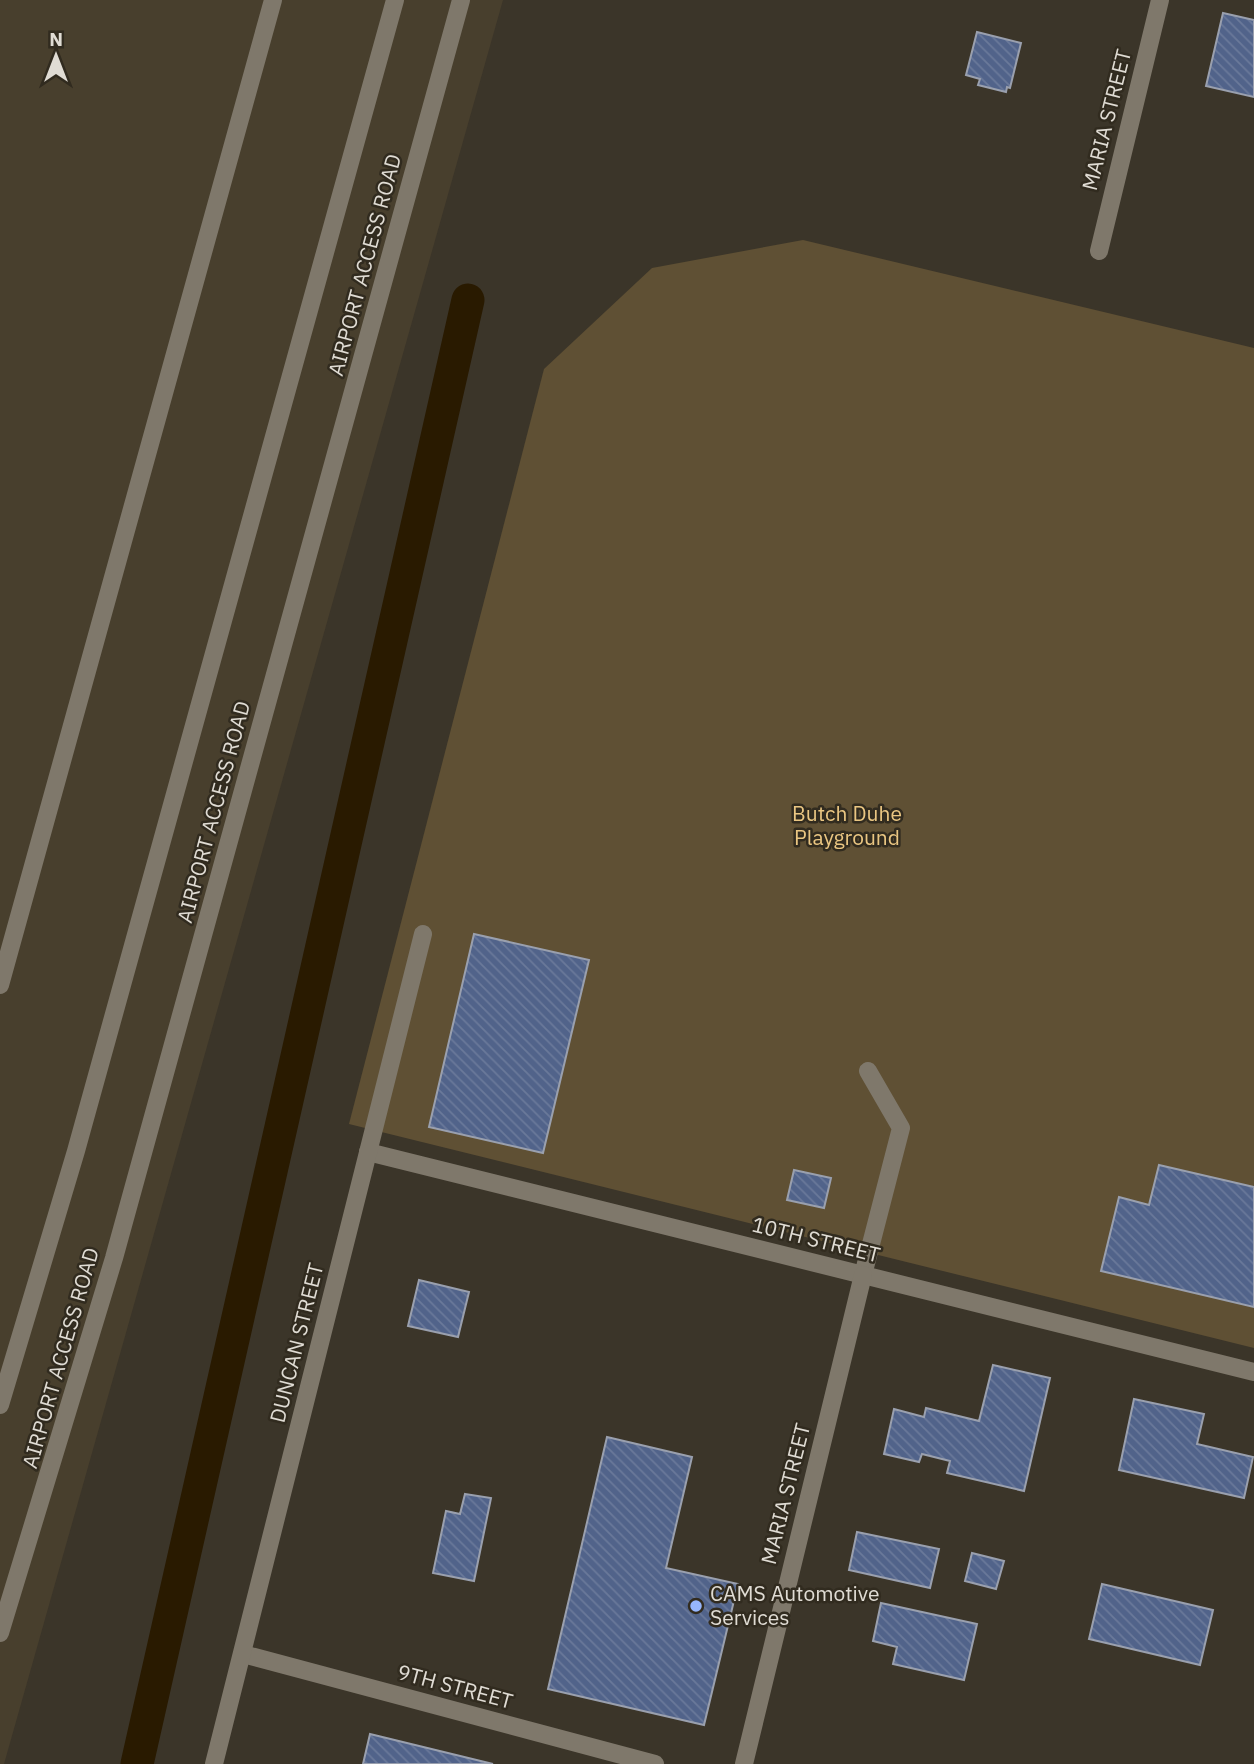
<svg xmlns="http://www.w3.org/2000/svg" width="1254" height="1764" viewBox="0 0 1254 1764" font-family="'IBM Plex Sans',sans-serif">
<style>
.built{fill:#483f2d}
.green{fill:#5f5034}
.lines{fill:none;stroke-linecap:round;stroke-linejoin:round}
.canal{stroke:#291a00;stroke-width:33}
.building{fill:url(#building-back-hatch);stroke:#9aa0ae;stroke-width:2}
.service{stroke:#7f786b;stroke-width:18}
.minor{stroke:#7f786b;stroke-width:18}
.secondary{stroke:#7f786b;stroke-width:18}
.poi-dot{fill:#96b6fd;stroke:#312b1f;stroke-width:2.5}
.labels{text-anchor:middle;stroke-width:5;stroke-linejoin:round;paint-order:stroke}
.street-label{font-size:21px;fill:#e0dcd4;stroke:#312b1f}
.park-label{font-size:21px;fill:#eac682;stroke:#312b1f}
.poi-label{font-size:21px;fill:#e0dcd4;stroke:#312b1f;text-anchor:start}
</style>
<defs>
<pattern id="building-back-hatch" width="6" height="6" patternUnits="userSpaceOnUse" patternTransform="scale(1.75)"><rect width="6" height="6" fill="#51638a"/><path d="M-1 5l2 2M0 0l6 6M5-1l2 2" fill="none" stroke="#6a799a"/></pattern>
</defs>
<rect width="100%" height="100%" fill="#3b3529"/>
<path class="built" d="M 0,0 L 503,0 L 4,1764 L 0,1764 Z"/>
<path class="green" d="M 803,240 L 1254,348 L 1254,1348 L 349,1124 L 544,369 L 652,268 Z"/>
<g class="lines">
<path class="canal" d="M 137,1764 L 468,300"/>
</g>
<g class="building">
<path d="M 1223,13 L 1254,20 L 1254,97 L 1206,86 Z"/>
<path d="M 977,32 L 1021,43 L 1010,88 L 1007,87 L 1006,92 L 978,85 L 980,79 L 966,75 Z"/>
<path d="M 474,934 L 589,960 L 543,1153 L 429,1127 Z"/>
<path d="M 1159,1165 L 1254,1187 L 1254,1307 L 1101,1271 L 1119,1197 L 1149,1205 Z"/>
<path d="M 794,1170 L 831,1178 L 824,1208 L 787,1200 Z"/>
<path d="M 419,1280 L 469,1292 L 458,1337 L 408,1326 Z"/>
<path d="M 993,1365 L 1050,1378 L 1024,1491 L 947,1473 L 950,1461 L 922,1454 L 919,1462 L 884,1454 L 894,1409 L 924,1417 L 926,1408 L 979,1421 Z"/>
<path d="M 1134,1399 L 1204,1414 L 1197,1444 L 1253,1457 L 1244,1498 L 1119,1470 Z"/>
<path d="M 607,1437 L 692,1457 L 666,1568 L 738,1584 L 704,1725 L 548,1689 Z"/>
<path d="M 465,1494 L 491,1498 L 474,1581 L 433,1573 L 446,1511 L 460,1514 Z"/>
<path d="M 857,1532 L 939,1549 L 930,1588 L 849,1570 Z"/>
<path d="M 972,1553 L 1004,1561 L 996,1589 L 965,1581 Z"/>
<path d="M 1102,1584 L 1213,1610 L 1200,1665 L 1089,1639 Z"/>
<path d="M 881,1603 L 977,1624 L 964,1680 L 893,1664 L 897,1647 L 873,1641 Z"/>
<path d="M 370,1734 L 493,1764 L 363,1764 Z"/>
</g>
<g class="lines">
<g class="service">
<path d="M 0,985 L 273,0"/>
<path d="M 863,1275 L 901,1128 L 868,1071"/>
</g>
<g class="minor">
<path d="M 1099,251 L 1160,0"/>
<path d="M 368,1152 L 1254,1372"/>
<path d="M 243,1654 L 655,1764"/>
<path d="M 214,1764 L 423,934"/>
<path d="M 744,1764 L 863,1275"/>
</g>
<g class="secondary">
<path d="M 0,1405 L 76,1151 L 395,0"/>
<path d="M 0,1633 L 114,1258 L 461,0"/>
</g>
</g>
<circle class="poi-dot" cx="696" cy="1606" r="7"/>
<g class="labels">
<g class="street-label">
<text transform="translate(1107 120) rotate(-76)" y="7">MARIA STREET</text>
<text transform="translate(365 265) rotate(-75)" y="7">AIRPORT ACCESS ROAD</text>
<text transform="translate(214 812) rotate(-75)" y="7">AIRPORT ACCESS ROAD</text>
<text transform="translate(816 1240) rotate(14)" y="7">10TH STREET</text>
<text transform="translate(297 1343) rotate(-76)" y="7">DUNCAN STREET</text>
<text transform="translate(61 1358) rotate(-74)" y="7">AIRPORT ACCESS ROAD</text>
<text transform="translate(786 1494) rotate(-76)" y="7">MARIA STREET</text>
<text transform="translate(455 1687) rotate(15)" y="7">9TH STREET</text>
</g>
<g class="park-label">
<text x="847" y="821">Butch Duhe<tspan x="847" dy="24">Playground</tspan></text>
</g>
<g class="poi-label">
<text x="710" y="1601">CAMS Automotive<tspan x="710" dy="24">Services</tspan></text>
</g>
</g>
<g transform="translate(56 56)" stroke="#312b1f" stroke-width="5" paint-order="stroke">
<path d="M0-5L12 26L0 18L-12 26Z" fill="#e0dcd4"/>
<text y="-10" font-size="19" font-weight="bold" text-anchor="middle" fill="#e0dcd4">N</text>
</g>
</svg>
